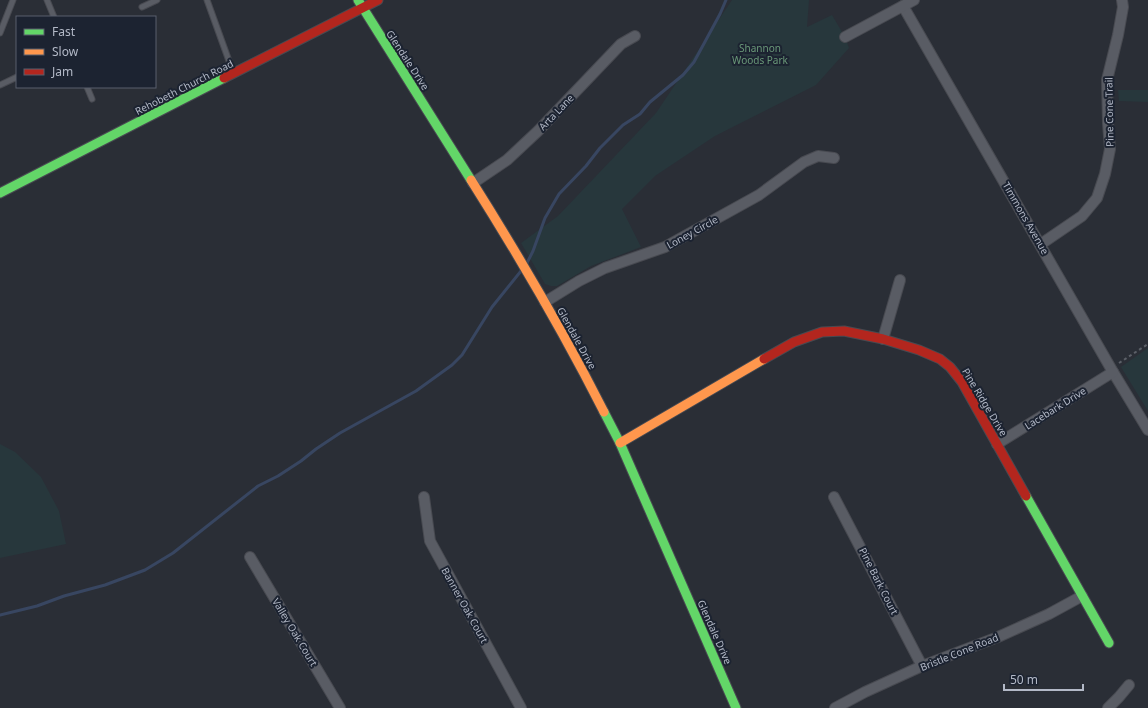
<svg xmlns="http://www.w3.org/2000/svg" width="1148" height="708" viewBox="0 0 1148 708" font-family="'Noto Sans',sans-serif">
<style>
.green{fill:#27373c}
.lines{fill:none;stroke-linecap:round;stroke-linejoin:round}
.stream{stroke:#384661;stroke-width:3}
.lane-casing{stroke:#484a51;stroke-width:7}
.street-casing{stroke:#484a51;stroke-width:12}
.fast-casing{stroke:#484a51;stroke-width:11}
.slow-casing{stroke:#484a51;stroke-width:11}
.jam-casing{stroke:#484a51;stroke-width:11}
.path{stroke:#5c6068;stroke-width:2;stroke-dasharray:3 3;stroke-linecap:butt}
.lane{stroke:#595c64;stroke-width:5}
.street{stroke:#595c64;stroke-width:10}
.fast{stroke:#63d668;stroke-width:9}
.slow{stroke:#ff974d;stroke-width:9}
.jam{stroke:#b3261e;stroke-width:9}
.labels{text-anchor:middle;stroke-width:4;stroke-linejoin:round;paint-order:stroke}
.park-label{font-size:10px;fill:#6a9878;stroke:#1c2331}
.street-label{font-size:10px;fill:#b3b9c7;stroke:#1c2331}
</style>
<rect width="100%" height="100%" fill="#2a2e36"/>
<g class="green">
<path d="M 732,0 L 809,0 L 807,27 L 832,15 L 845,37 L 849,48 L 816,85 L 715,136 L 655,176 L 622,209 L 641,247 L 591,266 L 557,286 L 551,286 L 545,284 L 521,243 L 558,216 L 656,113 Z"/>
<path d="M 1118,90 L 1148,90 L 1148,102 L 1119,101 Z"/>
<path d="M 1148,348 L 1148,411 L 1121,367 Z"/>
<path d="M 0,444 L 15,452 L 41,477 L 59,511 L 66,544 L 0,558 Z"/>
</g>
<g class="lines">
<g class="stream">
<path d="M 527,263 L 533,251 L 545,218 L 559,194 L 586,166 L 600,148 L 623,125 L 640,114 L 650,102 L 683,75 L 694,62 L 720,14 L 726,0"/>
<path d="M 0,615 L 37,606 L 64,596 L 105,585 L 145,570 L 173,553 L 258,486 L 278,476 L 301,461 L 316,449 L 340,433 L 416,391 L 452,365 L 462,355 L 492,307 L 521,271"/>
</g>
<defs>
<g id="lane">
<path d="M 47,0 L 54,17"/>
<path d="M 207,0 L 233,72"/>
<path d="M 142,7 L 157,0"/>
<path d="M 0,33 L 13,0"/>
<path d="M 0,85 L 17,77"/>
<path d="M 87,87 L 92,99"/>
</g>
<g id="street">
<path d="M 903,6 L 1113,372 L 1148,430"/>
<path d="M 845,37 L 914,0"/>
<path d="M 473,183 L 507,160 L 538,131 L 621,44 L 635,36"/>
<path d="M 1041,244 L 1082,216 L 1097,198 L 1105,174 L 1110,149 L 1108,123 L 1107,80 L 1118,35 L 1123,7 L 1122,0"/>
<path d="M 545,302 L 579,281 L 605,268 L 665,247 L 759,195 L 804,162 L 818,156 L 834,158"/>
<path d="M 883,339 L 900,280"/>
<path d="M 997,444 L 1113,372"/>
<path d="M 424,497 L 430,541 L 521,708"/>
<path d="M 834,497 L 922,666"/>
<path d="M 250,557 L 340,708"/>
<path d="M 835,708 L 865,692 L 922,666 L 998,637 L 1049,614 L 1082,596"/>
<path d="M 1108,708 L 1119,697 L 1129,685"/>
</g>
<g id="fast">
<path d="M 358,0 L 471,180"/>
<path d="M 0,193 L 224,78"/>
<path d="M 604,412 L 620,443 L 736,708"/>
<path d="M 1026,496 L 1109,643"/>
</g>
<g id="slow">
<path d="M 471,180 C 519,256 564,333 604,412"/>
<path d="M 620,443 L 764,359"/>
</g>
<g id="jam">
<path d="M 224,78 L 378,0"/>
<path d="M 764,359 L 794,342 L 822,332 L 844,331 L 883,339 L 919,350 L 940,359 L 950,367 L 962,382 L 1026,496"/>
</g>
</defs>
<use href="#lane" class="lane-casing"/>
<use href="#street" class="street-casing"/>
<use href="#fast" class="fast-casing"/>
<use href="#slow" class="slow-casing"/>
<use href="#jam" class="jam-casing"/>
<path class="path" d="M 1119,363 L 1148,344"/>
<use href="#lane" class="lane"/>
<use href="#street" class="street"/>
<use href="#fast" class="fast"/>
<use href="#slow" class="slow"/>
<use href="#jam" class="jam"/>
</g>
<g class="labels">
<g class="park-label">
<text x="760" y="52">Shannon<tspan x="760" dy="12">Woods Park</tspan></text>
</g>
<g class="street-label">
<text transform="translate(408 60) rotate(57)" y="4">Glendale Drive</text>
<text transform="translate(184 87) rotate(-27)" y="4">Rehobeth Church Road</text>
<text transform="translate(556 112) rotate(-46)" y="4">Arta Lane</text>
<text transform="translate(1109 112) rotate(-91)" y="4">Pine Cone Trail</text>
<text transform="translate(1026 218) rotate(60)" y="4">Timmons Avenue</text>
<text transform="translate(692 232) rotate(-29)" y="4">Loney Circle</text>
<text transform="translate(577 338) rotate(61)" y="4">Glendale Drive</text>
<text transform="translate(985 402) rotate(59)" y="4">Pine Ridge Drive</text>
<text transform="translate(1055 408) rotate(-32)" y="4">Lacebark Drive</text>
<text transform="translate(879 581) rotate(63)" y="4">Pine Bark Court</text>
<text transform="translate(465 605) rotate(61)" y="4">Banner Oak Court</text>
<text transform="translate(295 632) rotate(59)" y="4">Valley Oak Court</text>
<text transform="translate(715 632) rotate(66)" y="4">Glendale Drive</text>
<text transform="translate(959 652) rotate(-22)" y="4">Bristle Cone Road</text>
</g>
</g>
<rect x="16" y="16" width="140" height="72" fill="#1c2331" stroke="#585f6d"/>
<rect x="24" y="29" width="20" height="6" fill="#63d668" stroke="#585f6d"/>
<text x="52" y="36" font-size="12" fill="#b3b9c7">Fast</text>
<rect x="24" y="49" width="20" height="6" fill="#ff974d" stroke="#585f6d"/>
<text x="52" y="56" font-size="12" fill="#b3b9c7">Slow</text>
<rect x="24" y="69" width="20" height="6" fill="#b3261e" stroke="#585f6d"/>
<text x="52" y="76" font-size="12" fill="#b3b9c7">Jam</text>
<path d="M1004 684v6h79v-6" fill="none" stroke="#b3b9c7" stroke-width="2"/>
<text x="1010" y="684" font-size="12" fill="#b3b9c7" stroke="#1c2331" stroke-width="3" paint-order="stroke">50 m</text>
</svg>
